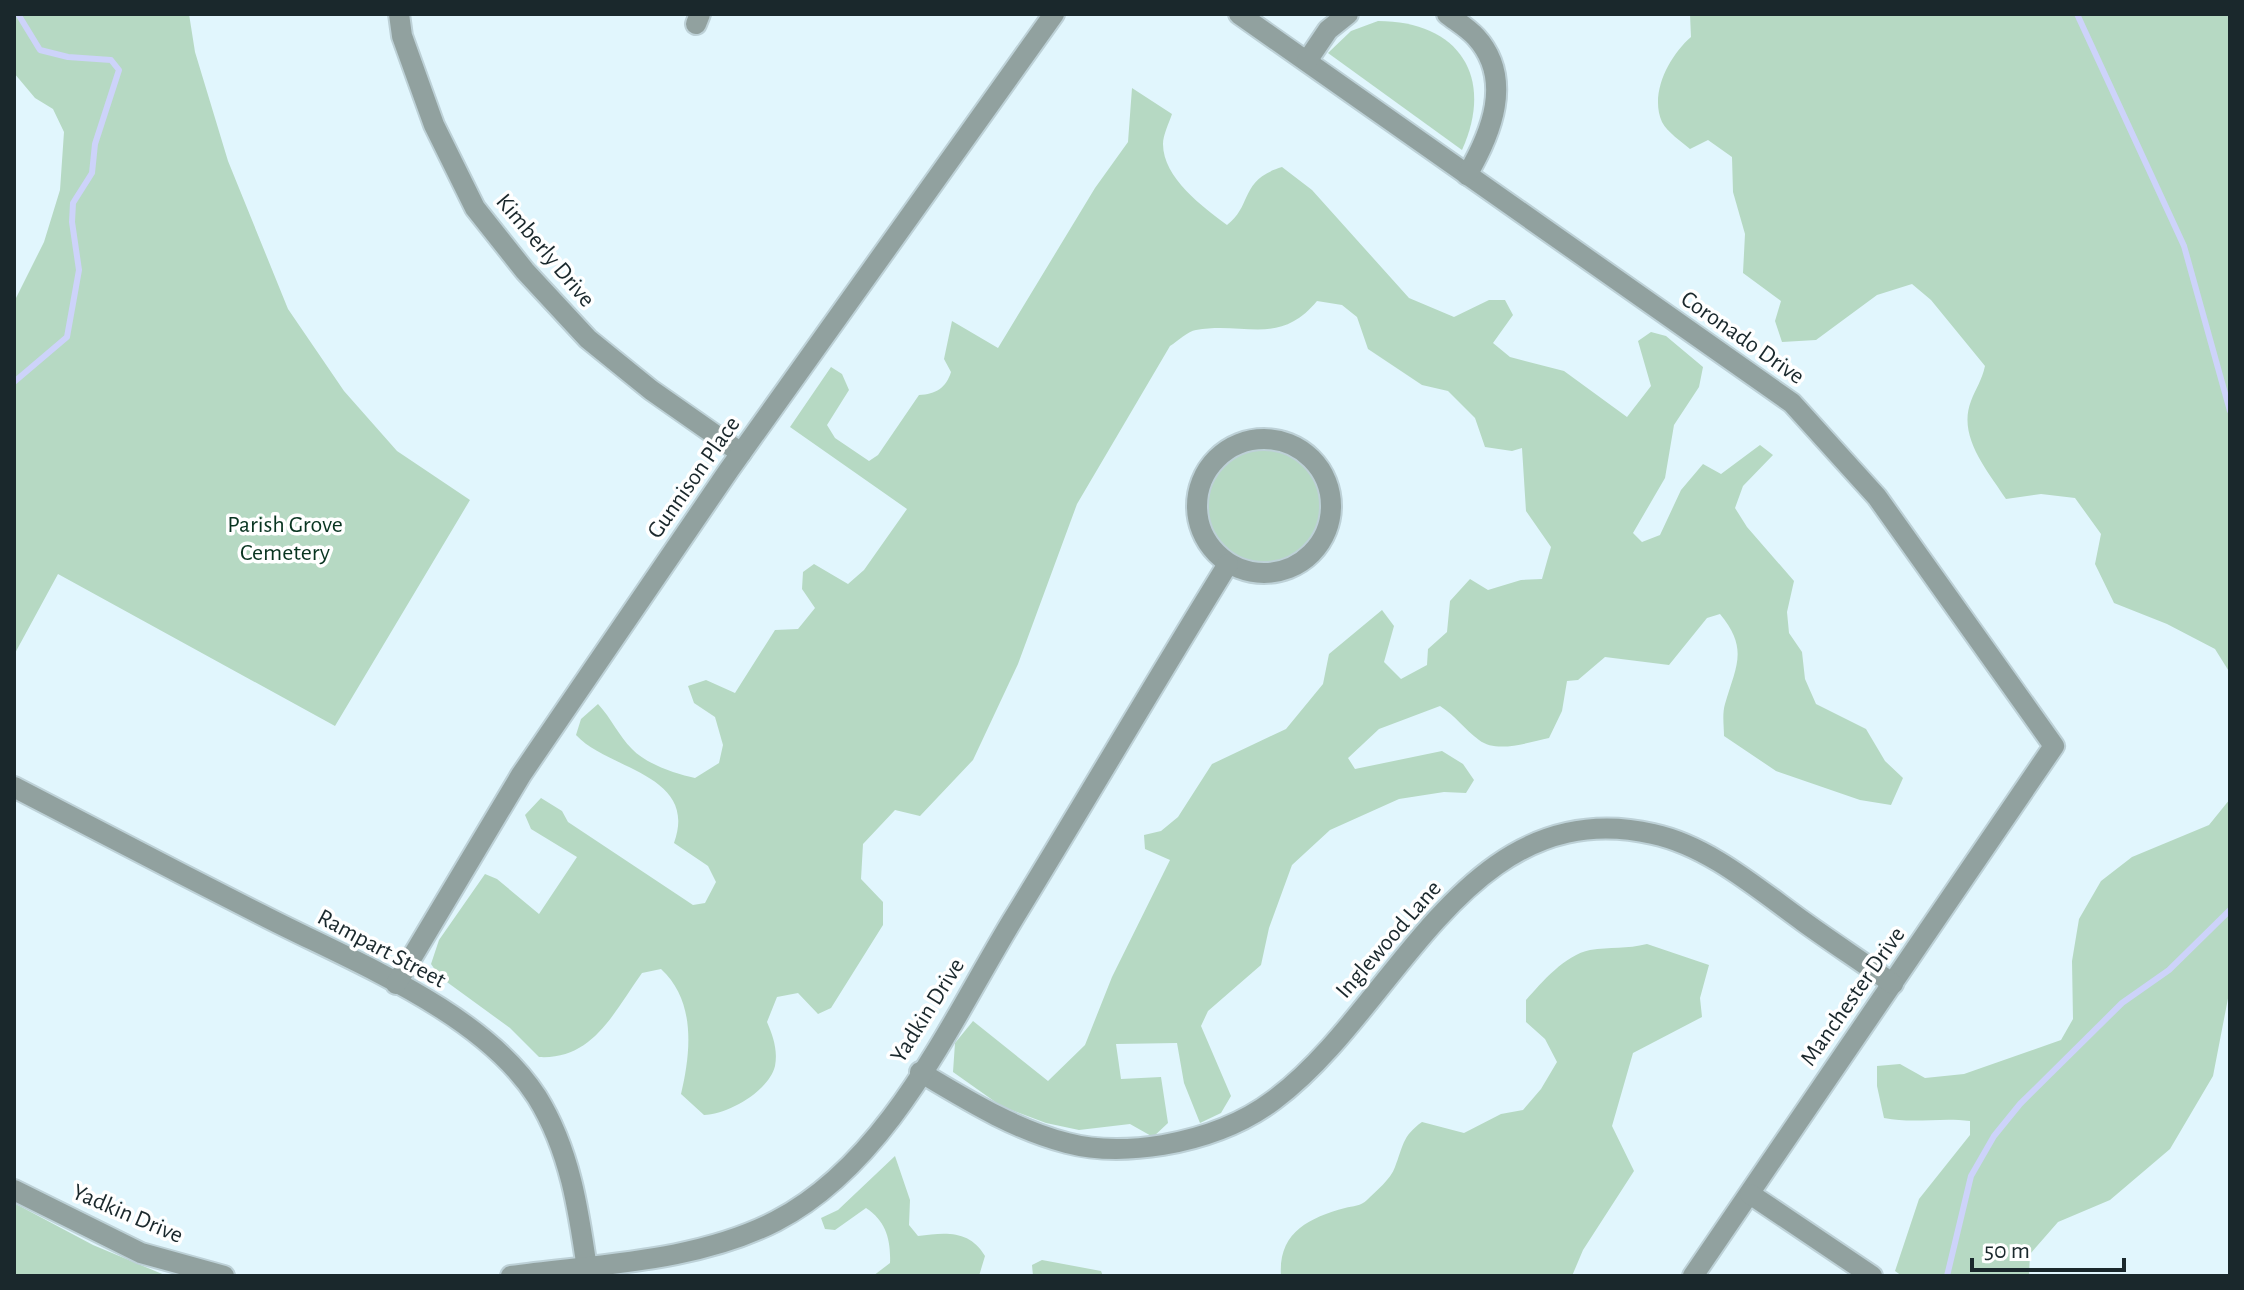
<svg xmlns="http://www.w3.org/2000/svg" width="2244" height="1290" viewBox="0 0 2244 1290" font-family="'Alegreya Sans',sans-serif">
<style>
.green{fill:#b6d9c3}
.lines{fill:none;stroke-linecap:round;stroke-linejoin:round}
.stream{stroke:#cdd3fa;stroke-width:6}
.minor-casing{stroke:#bdd1d7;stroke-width:24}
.minor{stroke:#91a19f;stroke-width:20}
.labels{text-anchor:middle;stroke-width:7;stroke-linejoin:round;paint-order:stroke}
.street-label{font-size:24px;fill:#1a282c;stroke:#fff}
.park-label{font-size:24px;fill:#083420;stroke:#fff}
</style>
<rect width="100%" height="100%" fill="#e1f6fd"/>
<g class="green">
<path d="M 14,14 L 189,14 L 195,52 L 228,161 L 288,309 L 344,391 L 397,451 L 470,500 L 335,726 L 58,574 L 14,655 L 14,302 L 44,242 L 60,190 L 64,132 L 53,109 L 35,98 L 14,73 Z"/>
<path d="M 1690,14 L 2230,14 L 2230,673 L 2215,649 L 2167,624 L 2114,603 L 2095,564 L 2101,534 L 2075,498 L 2041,494 L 2006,499 C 1988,471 1957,437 1971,401 C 1976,388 1982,380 1985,366 L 1931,300 L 1912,284 L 1877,295 L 1816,340 L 1782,342 L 1775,321 L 1781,301 L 1743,273 L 1745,234 L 1733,192 L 1732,157 L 1708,140 L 1690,149 C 1682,142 1667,132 1662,122 C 1649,93 1670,55 1691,37 Z"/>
<path d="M 1378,21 C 1459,21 1495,77 1462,150 L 1328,53 L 1351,31 Z"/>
<path d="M 1132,88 L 1172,114 C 1169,123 1163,135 1163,144 C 1163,178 1203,207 1227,225 C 1253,205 1239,180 1282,167 L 1312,190 L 1409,298 L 1454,317 L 1489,300 L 1505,300 L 1513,315 L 1493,343 L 1510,357 L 1564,371 L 1627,417 L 1651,386 L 1638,341 L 1651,332 L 1666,336 L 1703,367 L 1699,387 L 1674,425 L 1665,478 L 1633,533 L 1642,542 L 1660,535 L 1681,490 L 1703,464 L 1721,474 L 1760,445 L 1773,455 L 1743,486 L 1735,508 L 1747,527 L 1794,581 L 1787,612 L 1789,633 L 1802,652 L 1805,679 L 1816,704 L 1866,729 L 1885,761 L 1903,778 L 1891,805 L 1860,800 L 1776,771 L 1724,736 C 1724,726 1722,714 1725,704 C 1736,666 1749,649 1720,614 L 1707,618 L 1669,665 L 1605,657 L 1578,680 L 1567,681 L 1562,711 L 1549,738 C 1529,742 1497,754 1479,740 C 1464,729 1456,716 1440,706 L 1379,729 L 1348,758 L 1355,769 L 1442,751 L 1463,764 L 1474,780 L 1466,793 L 1444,792 L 1399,799 L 1330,830 L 1292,865 L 1269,928 L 1261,965 L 1208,1011 L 1201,1026 L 1231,1096 L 1221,1113 L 1200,1123 L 1184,1083 L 1177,1043 L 1116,1044 L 1121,1079 L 1161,1077 L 1168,1123 L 1153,1137 L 1130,1124 L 1079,1130 L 1046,1123 L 1001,1106 L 953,1072 L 955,1043 L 973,1021 L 1048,1081 L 1085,1045 L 1112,977 L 1170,860 L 1145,849 L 1144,835 L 1161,831 L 1178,817 L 1212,764 L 1286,729 L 1323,684 L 1329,654 L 1382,610 L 1394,626 L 1384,662 L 1401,679 L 1427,665 L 1428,649 L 1447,632 L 1450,601 L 1470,579 L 1488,590 L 1521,580 L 1542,579 L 1551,547 L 1526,511 L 1522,448 L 1512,451 L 1485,447 L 1475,418 L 1448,391 L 1422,385 L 1368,349 L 1357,317 L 1342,305 L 1317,301 C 1279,347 1244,321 1196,330 C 1188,331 1178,341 1170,346 L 1077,504 L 1018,664 L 973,760 L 920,816 L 895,810 L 863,844 L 861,879 L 883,902 L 883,925 L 831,1008 L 818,1014 L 798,993 L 777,997 L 767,1022 C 773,1036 778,1050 775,1066 C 769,1091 728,1114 704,1115 L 681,1094 C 691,1052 696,1001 661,969 L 642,973 C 614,1012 593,1060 539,1057 L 510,1028 L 440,977 L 431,964 L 439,940 L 485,874 L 497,879 L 539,914 L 577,857 L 531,829 L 525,815 L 541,798 L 562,811 L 568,822 L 693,905 L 705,903 L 716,882 L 708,866 L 674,843 C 699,774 608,770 576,735 L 581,719 L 598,704 C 611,718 619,736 632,749 C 646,764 676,774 695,778 L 719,763 L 723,745 L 715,717 L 694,703 L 688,686 L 706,680 L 735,693 L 775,630 L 798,629 L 815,608 L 802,589 L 803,572 L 814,564 L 848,584 L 864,570 L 907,509 L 790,427 L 831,367 L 842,374 L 849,390 L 827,425 L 835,438 L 869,461 L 878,455 L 919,395 C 936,394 946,388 951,372 L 944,359 L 952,321 L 998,348 L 1095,188 L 1128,142 Z"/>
<circle cx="1264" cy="505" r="58"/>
<path d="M 2230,799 L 2230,988 L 2213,1076 L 2170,1149 L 2110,1200 L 2058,1222 L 2030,1254 L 2029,1276 L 1902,1276 L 1895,1271 L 1919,1199 L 1970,1135 L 1970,1121 C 1940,1117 1915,1124 1884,1118 L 1877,1086 L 1877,1066 L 1900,1064 L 1925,1078 L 1964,1074 L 2061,1040 L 2073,1019 L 2072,961 L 2079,919 L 2101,881 L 2132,857 L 2209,825 Z"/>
<path d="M 1647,944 L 1709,965 L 1700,998 L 1702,1017 L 1633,1053 L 1612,1126 L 1634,1171 L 1583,1250 L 1572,1276 L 1281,1276 C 1278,1233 1308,1218 1345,1208 C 1353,1206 1361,1206 1367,1200 C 1376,1191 1391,1179 1395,1167 C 1403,1147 1402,1136 1422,1122 L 1464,1133 L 1501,1114 L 1523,1110 L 1541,1089 L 1557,1062 L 1545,1039 L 1526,1022 L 1526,1000 C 1542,982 1565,955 1590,950 C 1610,947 1627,949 1647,944 Z"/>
<path d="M 895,1156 L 910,1200 L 909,1225 L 918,1236 C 946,1232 970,1230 985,1256 L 979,1276 L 873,1276 L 890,1263 C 891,1240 886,1221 866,1208 L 835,1230 L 825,1229 L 821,1218 L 838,1210 Z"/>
<path d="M 14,1203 L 93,1245 L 167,1276 L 14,1276 Z"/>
<path d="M 1042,1260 L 1101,1271 L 1103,1276 L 1033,1276 L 1032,1265 Z"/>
</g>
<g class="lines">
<g class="stream">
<path d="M 2077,14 L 2184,246 L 2230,411"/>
<path d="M 14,382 L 67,337 L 79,270 L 72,222 L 73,203 L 92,173 L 95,144 L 119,70 L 111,60 L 68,57 L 40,50 L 18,14"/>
<path d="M 1947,1276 L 1971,1176 L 1994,1136 L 2020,1104 L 2122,1003 L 2169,970 L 2230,910"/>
</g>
<defs>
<g id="minor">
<path d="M 399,14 L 402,36 L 434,125 L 475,208 L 525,271 L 588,339 L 651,390 L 741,453"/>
<path d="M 1239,14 L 1792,403 L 1877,497 L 2054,746 L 1693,1276"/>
<path d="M 1447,14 C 1456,21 1468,28 1476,37 C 1514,79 1491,134 1467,175"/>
<path d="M 696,24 L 700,14"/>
<path d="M 1307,61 L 1328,30 L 1348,14"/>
<circle cx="1264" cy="506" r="67"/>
<path d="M 14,787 C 97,830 179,873 262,915 C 351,961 482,1011 537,1097 C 571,1152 579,1213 588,1276"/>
<path d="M 396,984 L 521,775 L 729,470 L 1054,14"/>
<path d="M 920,1072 C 967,1100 1013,1129 1067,1143 C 1097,1151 1132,1150 1163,1145 C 1203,1138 1241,1125 1274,1100 C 1397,1009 1465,791 1653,834 C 1709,846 1758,889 1804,922 C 1833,943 1864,963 1893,984"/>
<path d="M 14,1190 L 141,1253 L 224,1276"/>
<path d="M 1750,1194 L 1872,1276"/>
<path d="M 511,1276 C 598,1264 697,1262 776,1221 C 888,1163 949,1025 1012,921 C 1085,802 1155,682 1228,564"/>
</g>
</defs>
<use href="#minor" class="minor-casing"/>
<use href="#minor" class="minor"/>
</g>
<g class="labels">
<g class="street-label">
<text transform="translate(546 250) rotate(50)" y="8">Kimberly Drive</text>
<text transform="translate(1743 337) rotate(35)" y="8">Coronado Drive</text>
<text transform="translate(693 477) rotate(-55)" y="8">Gunnison Place</text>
<text transform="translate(1388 939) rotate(-49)" y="8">Inglewood Lane</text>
<text transform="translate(382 948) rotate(28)" y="8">Rampart Street</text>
<text transform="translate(1852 996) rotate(-55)" y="8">Manchester Drive</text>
<text transform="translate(927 1010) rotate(-58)" y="8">Yadkin Drive</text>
<text transform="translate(128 1213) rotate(23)" y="8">Yadkin Drive</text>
</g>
<g class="park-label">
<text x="285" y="532">Parish Grove<tspan x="285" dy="28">Cemetery</tspan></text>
</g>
</g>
<rect width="2244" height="1290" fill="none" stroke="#1a282c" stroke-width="32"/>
<path d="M1972 1258v12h152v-12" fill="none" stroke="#1a282c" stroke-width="4"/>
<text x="1984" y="1258" font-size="24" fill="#1a282c" stroke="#ffffff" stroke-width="6" paint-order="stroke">50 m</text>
</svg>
